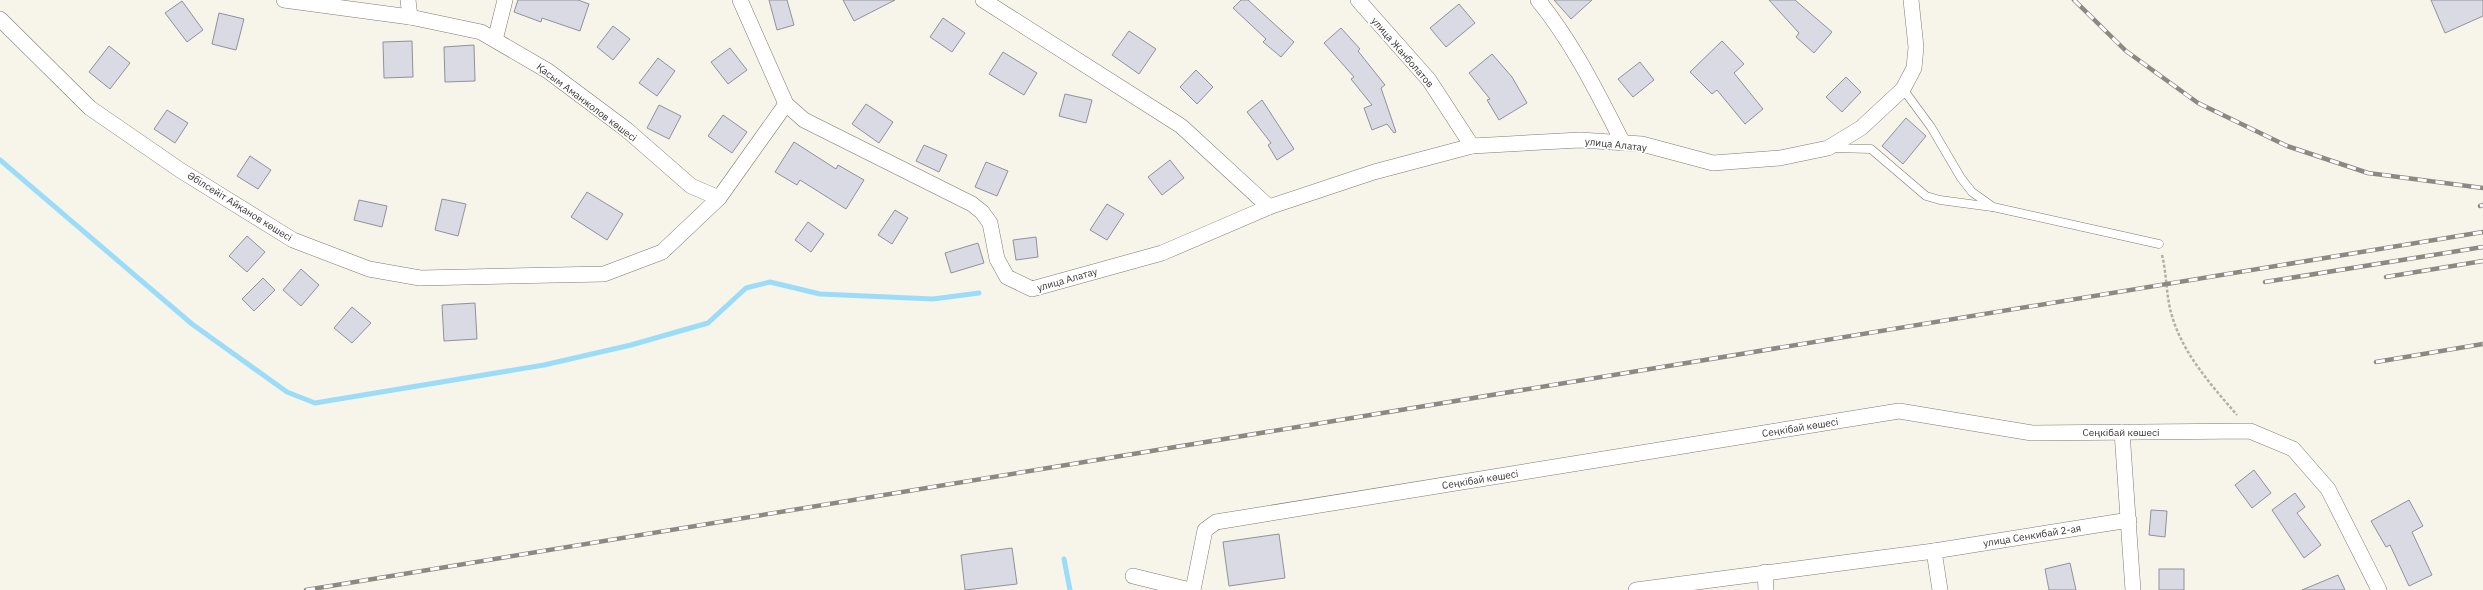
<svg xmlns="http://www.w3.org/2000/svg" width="2483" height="590" viewBox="0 0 2483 590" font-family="'IBM Plex Sans',sans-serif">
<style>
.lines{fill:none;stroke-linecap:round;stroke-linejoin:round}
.stream{stroke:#9bddf9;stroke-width:5}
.building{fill:#dadae5;stroke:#91919b}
.service-casing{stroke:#7f7b72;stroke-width:9}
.minor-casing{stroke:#7f7b72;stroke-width:16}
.path{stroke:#b2afa7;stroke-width:2.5;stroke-dasharray:3 2;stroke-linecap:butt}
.service{stroke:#fff;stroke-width:8}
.minor{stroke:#fff;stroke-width:15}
.rail-casing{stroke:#8b8982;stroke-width:4.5}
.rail{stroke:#fff;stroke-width:3;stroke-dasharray:9;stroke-linecap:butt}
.labels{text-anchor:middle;stroke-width:3.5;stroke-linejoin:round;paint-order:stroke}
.street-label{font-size:10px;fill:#383632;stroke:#fff}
</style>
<rect width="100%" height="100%" fill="#f7f4e9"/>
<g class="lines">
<g class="stream">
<path d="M 0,160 L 192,324 L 287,392 L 315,403 L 544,365 L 631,345 L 708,323 L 746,288 L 770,282 L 820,294 L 933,299 L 979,293"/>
<path d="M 1064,559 L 1070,590"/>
</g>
</g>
<g class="building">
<path d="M 518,0 L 578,0 L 589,4 L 580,31 L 542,18 L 541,22 L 514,12 Z"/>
<path d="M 769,0 L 787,0 L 794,25 L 777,30 Z"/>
<path d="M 843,0 L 895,0 L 854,21 Z"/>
<path d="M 1241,0 L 1248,0 L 1294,42 L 1281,57 L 1263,42 L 1266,39 L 1233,8 Z"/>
<path d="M 1554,0 L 1592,0 L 1571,19 Z"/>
<path d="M 1769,0 L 1795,0 L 1832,32 L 1814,53 L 1796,37 L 1799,33 Z"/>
<path d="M 2431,0 L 2483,0 L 2483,16 L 2445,33 Z"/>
<path d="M 182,1 L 203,30 L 187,42 L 165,13 Z"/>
<path d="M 1459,4 L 1475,23 L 1446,47 L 1430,28 Z"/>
<path d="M 219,13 L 244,19 L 236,50 L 212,44 Z"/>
<path d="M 943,18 L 965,33 L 952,52 L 930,37 Z"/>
<path d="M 613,26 L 630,39 L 613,60 L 597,47 Z"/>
<path d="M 1341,28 L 1360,49 L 1358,51 L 1385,85 L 1381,88 L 1396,132 L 1394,133 L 1387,124 L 1372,130 L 1364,108 L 1372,105 L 1351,79 L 1354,77 L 1324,43 Z"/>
<path d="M 1129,31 L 1156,49 L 1139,74 L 1112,55 Z"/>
<path d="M 412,41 L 413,77 L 384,78 L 383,42 Z"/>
<path d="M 1722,41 L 1744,64 L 1734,73 L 1763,109 L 1745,124 L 1717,90 L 1712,94 L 1690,72 Z"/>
<path d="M 474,45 L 475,81 L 445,82 L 444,47 Z"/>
<path d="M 109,46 L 130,63 L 110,89 L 89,72 Z"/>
<path d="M 730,48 L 747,70 L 728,84 L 711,62 Z"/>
<path d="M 1003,52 L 1037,73 L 1024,95 L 989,74 Z"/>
<path d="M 1492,54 L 1512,77 L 1527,103 L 1499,120 L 1487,100 L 1490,99 L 1469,73 Z"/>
<path d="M 658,58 L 675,71 L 657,96 L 639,83 Z"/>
<path d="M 1640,62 L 1654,80 L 1633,97 L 1618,79 Z"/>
<path d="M 1196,70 L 1213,87 L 1197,104 L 1180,87 Z"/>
<path d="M 1846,77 L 1861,92 L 1842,112 L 1826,97 Z"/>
<path d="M 1065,94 L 1092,100 L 1086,123 L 1059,116 Z"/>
<path d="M 1262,100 L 1294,149 L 1277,160 L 1268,145 L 1271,143 L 1247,112 Z"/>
<path d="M 866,104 L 893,122 L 879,143 L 852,124 Z"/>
<path d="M 659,105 L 681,116 L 669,139 L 647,128 Z"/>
<path d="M 167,110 L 188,123 L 175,143 L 154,129 Z"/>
<path d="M 723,115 L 747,132 L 732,153 L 708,136 Z"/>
<path d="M 1906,118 L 1926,136 L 1903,164 L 1882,146 Z"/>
<path d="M 794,142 L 836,169 L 838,165 L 864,180 L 846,209 L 800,180 L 797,185 L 775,172 Z"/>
<path d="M 924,145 L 947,155 L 939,172 L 916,161 Z"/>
<path d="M 250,156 L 271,170 L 258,189 L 237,176 Z"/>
<path d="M 1170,160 L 1184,178 L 1162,195 L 1148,177 Z"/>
<path d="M 986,162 L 1008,171 L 997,196 L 975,187 Z"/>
<path d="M 587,192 L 623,214 L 607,240 L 571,217 Z"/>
<path d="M 442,199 L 466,204 L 458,236 L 435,230 Z"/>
<path d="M 359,200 L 387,206 L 382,227 L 354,220 Z"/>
<path d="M 1107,204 L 1124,214 L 1107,240 L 1090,230 Z"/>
<path d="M 895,210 L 908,218 L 892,244 L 878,235 Z"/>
<path d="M 808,222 L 824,234 L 811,252 L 795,240 Z"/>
<path d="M 247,236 L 265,252 L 247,272 L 229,256 Z"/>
<path d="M 1036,237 L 1038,257 L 1016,260 L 1013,240 Z"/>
<path d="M 978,243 L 984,263 L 951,273 L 945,253 Z"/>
<path d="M 301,269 L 319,285 L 301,306 L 283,290 Z"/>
<path d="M 263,278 L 275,290 L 254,311 L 242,299 Z"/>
<path d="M 475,303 L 477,339 L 444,341 L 442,305 Z"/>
<path d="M 352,307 L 371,323 L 352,343 L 334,328 Z"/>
<path d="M 2254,470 L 2271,493 L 2252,508 L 2235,485 Z"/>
<path d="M 2295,493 L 2305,507 L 2297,513 L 2321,545 L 2304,558 L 2272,510 Z"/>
<path d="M 2409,500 L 2423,526 L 2412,532 L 2432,575 L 2409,586 L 2390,545 L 2386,547 L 2371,521 Z"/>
<path d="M 2151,510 L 2167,511 L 2165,537 L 2149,535 Z"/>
<path d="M 1279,534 L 1285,578 L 1229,586 L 1223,542 Z"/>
<path d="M 1012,548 L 1017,584 L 965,590 L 961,555 Z"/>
<path d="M 2070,563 L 2076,590 L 2049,590 L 2045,569 Z"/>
<rect x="2159" y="569" width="25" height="21"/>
<path d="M 2338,575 L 2345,590 L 2302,590 Z"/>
</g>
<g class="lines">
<defs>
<g id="service">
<path d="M 1903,89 L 1931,127 L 1961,178 L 1972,192 L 1993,207 L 2159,244"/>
<path d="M 1833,148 L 1871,149 L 1926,196 L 1940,200 L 1992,207"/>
</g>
<g id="minor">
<path d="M 284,0 L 410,17 L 481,32 L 548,71 L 627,130 L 691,186 L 719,198 L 786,104"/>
<path d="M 408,0 L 410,17"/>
<path d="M 740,0 L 786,104 L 804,120 L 972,204 L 982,212 L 990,223 L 997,259 L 1007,277 L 1032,289 L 1162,253 L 1269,207 L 1374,172 L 1472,146 L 1580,140 L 1642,144 L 1713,163 L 1780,158 L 1828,148 L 1861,128 L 1903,89 L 1914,68 L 1916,47 L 1911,0"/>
<path d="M 983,0 L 1181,126 L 1269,207"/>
<path d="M 1358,0 L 1429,80 L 1472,146"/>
<path d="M 1538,0 C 1573,43 1598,94 1623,143"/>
<path d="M 0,19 L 90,108 L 180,170 L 293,240 L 369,269 L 420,278 L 604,274 L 662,252 L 719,198"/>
<path d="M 495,40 L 505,0"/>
<path d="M 2122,432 L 2133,590"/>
<path d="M 1934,551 L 1940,590"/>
<path d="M 1765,572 L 1766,590"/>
<path d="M 1133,576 L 1190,590"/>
<path d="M 1193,590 L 1205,530 L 1216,522 L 1899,411 L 2032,433 L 2250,431 L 2293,449 L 2328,489 L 2379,590"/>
<path d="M 1636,590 L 1934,551 L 2129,520"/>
</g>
</defs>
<use href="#service" class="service-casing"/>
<use href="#minor" class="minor-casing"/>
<path class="path" d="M 2162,255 C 2167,275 2166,297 2172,316 C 2183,354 2212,386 2237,415"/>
<use href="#service" class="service"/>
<use href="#minor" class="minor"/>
<defs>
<g id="rail">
<path d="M 2074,0 L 2126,51 L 2198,103 L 2287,146 L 2368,173 L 2483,188"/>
<path d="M 2480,206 L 2483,205"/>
<path d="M 2386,277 L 2483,261"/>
<path d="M 2265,282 L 2483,247"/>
<path d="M 2376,362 L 2483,344"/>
<path d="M 306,590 L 2483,232"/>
</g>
</defs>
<use href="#rail" class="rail-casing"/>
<use href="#rail" class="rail"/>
</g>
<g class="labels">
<g class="street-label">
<text transform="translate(1403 52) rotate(49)" y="4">улица Жанболатов</text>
<text transform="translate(587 102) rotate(37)" y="4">Қасым Аманжолов көшесі</text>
<text transform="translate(1616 144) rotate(6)" y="4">улица Алатау</text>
<text transform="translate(240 206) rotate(32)" y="4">Әбілсейіт Айқанов көшесі</text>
<text transform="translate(1067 279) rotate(-16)" y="4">улица Алатау</text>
<text transform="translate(1800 427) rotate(-9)" y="4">Сеңкібай көшесі</text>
<text x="2121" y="436">Сеңкібай көшесі</text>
<text transform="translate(1480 479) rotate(-9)" y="4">Сеңкібай көшесі</text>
<text transform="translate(2032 535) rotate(-9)" y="4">улица Сенкибай 2-ая</text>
</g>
</g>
</svg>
